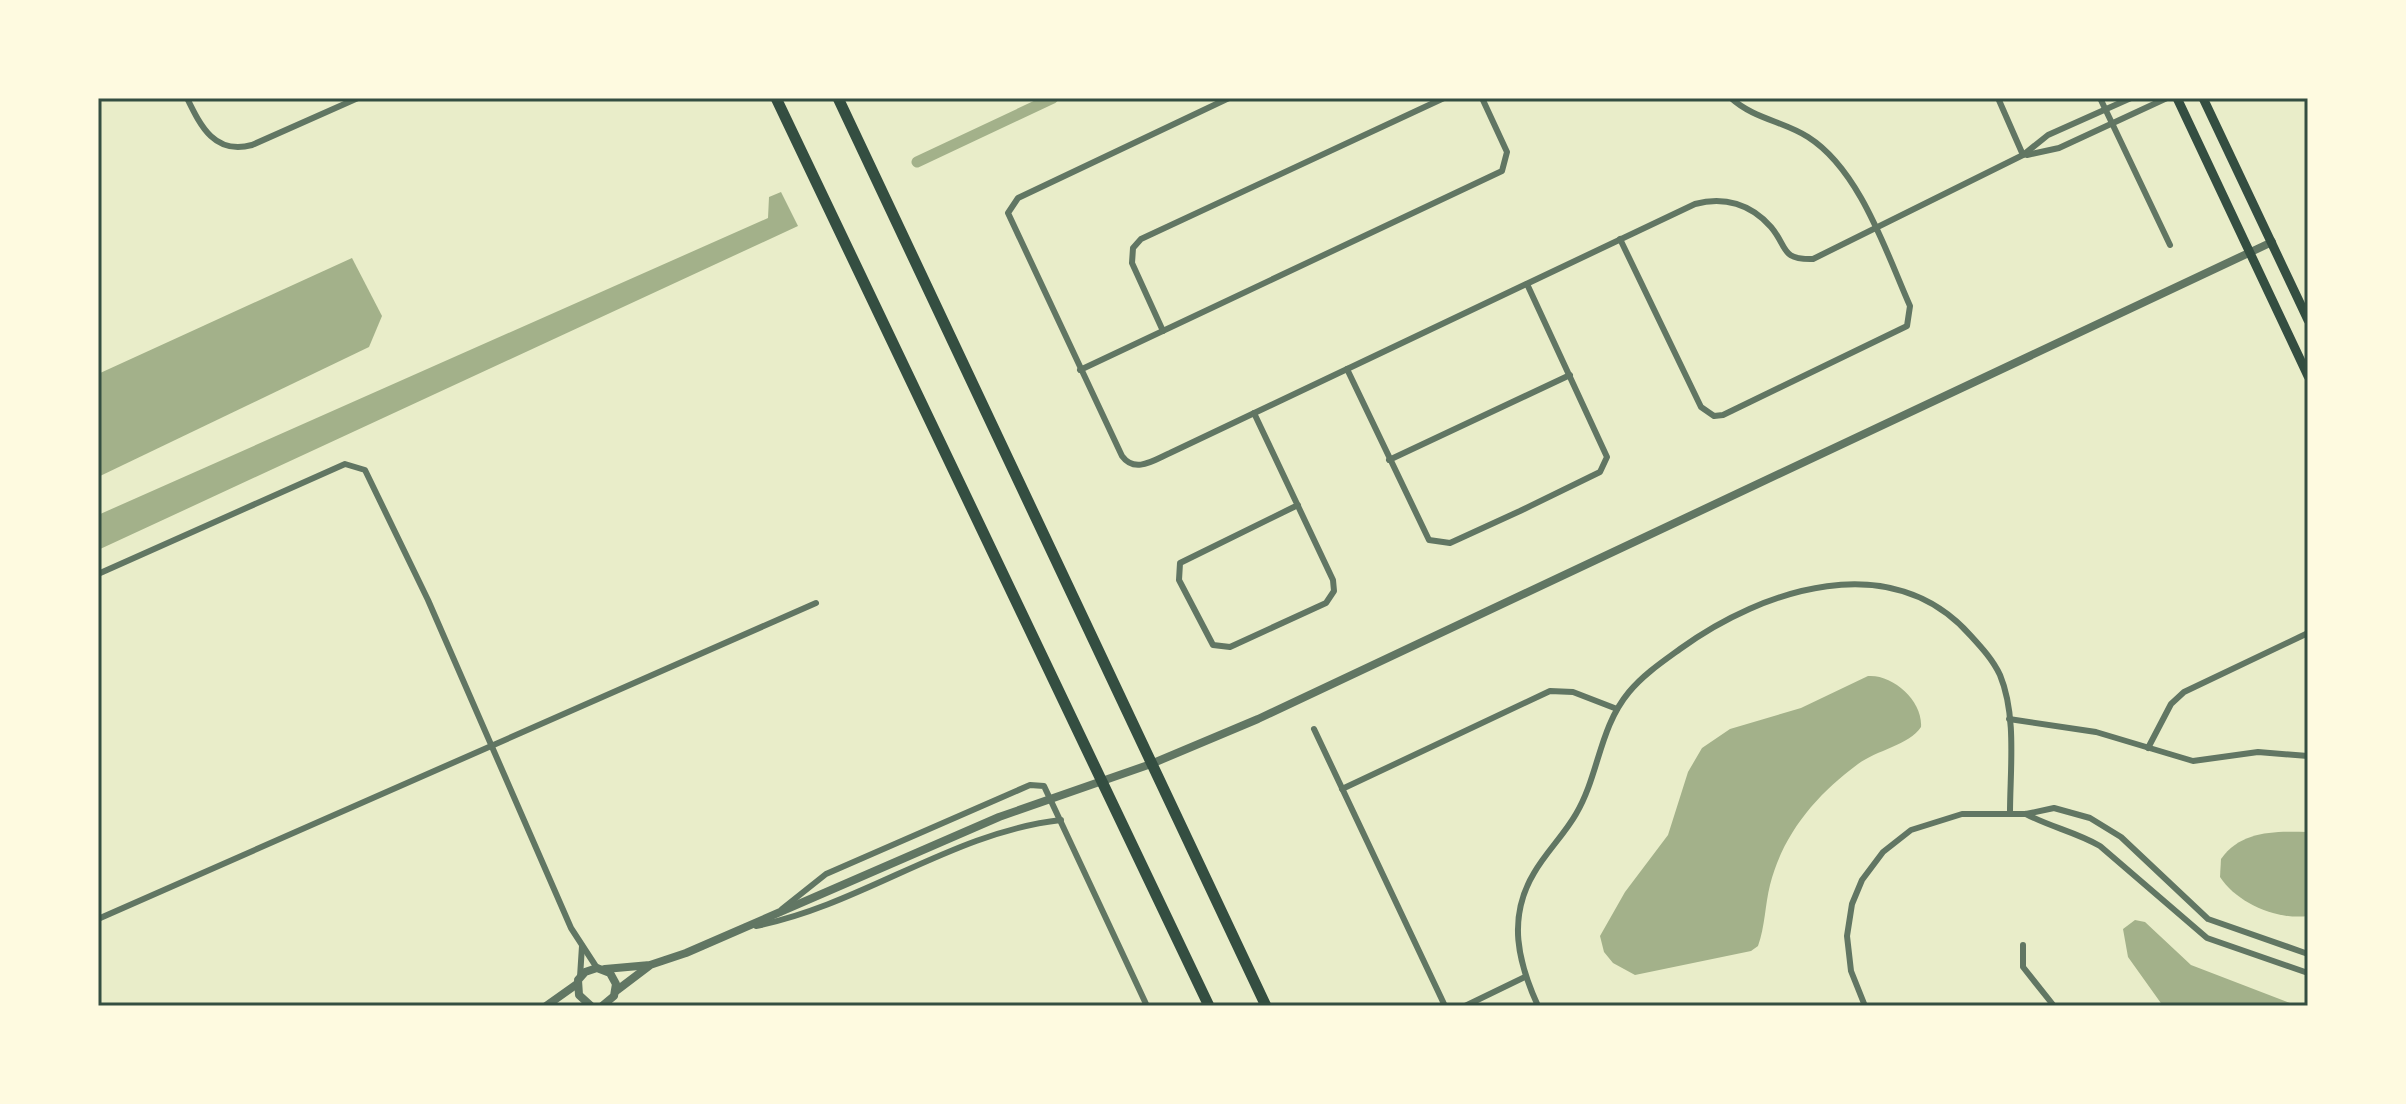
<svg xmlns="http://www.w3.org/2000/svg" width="2406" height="1104" viewBox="0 0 2406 1104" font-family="'Work Sans',sans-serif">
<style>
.water{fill:#a3b18a}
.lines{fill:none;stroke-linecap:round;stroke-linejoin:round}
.canal{stroke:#a3b18a;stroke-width:11}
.minor{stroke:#617663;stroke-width:6}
.tertiary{stroke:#617663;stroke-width:8}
.secondary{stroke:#344e41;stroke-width:9}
.motorway{stroke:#344e41;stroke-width:11}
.neatline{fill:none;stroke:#344e41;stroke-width:3}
</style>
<rect width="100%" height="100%" fill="#e9edc9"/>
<g class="water">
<path d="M 781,192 L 798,226 L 98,550 L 98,515 L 768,218 L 769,197 Z"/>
<path d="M 352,258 L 382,316 L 369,347 L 98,477 L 98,374 Z"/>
<path d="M 1868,676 C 1893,674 1923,701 1921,727 C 1909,745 1877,750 1858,764 C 1816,795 1783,834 1770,885 C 1765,905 1765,927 1758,946 L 1751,951 L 1635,975 L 1613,963 L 1604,952 L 1600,936 L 1625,892 L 1668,835 L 1688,772 L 1702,748 L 1730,729 L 1801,708 Z"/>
<path d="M 2308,832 L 2308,916 C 2276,920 2237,903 2220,877 L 2221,859 C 2241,830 2276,831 2308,832 Z"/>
<path d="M 2135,920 L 2145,922 L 2191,965 L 2298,1006 L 2163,1006 L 2128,957 L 2123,929 Z"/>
</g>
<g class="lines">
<path class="canal" d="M 917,162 L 1053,98"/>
<g class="minor">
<path d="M 187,98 C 201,127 215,155 252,145 L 358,98"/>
<path d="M 1229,98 L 1018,198 L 1008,213 L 1122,456 C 1135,474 1154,460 1170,453 L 1695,204 C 1724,196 1751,204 1771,227 C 1788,247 1780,260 1813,259 L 2023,155 L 2048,135 L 2131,98"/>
<path d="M 1998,98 L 2023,155"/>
<path d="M 2100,98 L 2170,245"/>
<path d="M 2027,155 L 2059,148 L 2167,98"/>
<path d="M 1620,239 L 1701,407 L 1714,416 L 1723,415 L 1907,326 L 1910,306 C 1886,252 1860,170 1808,137 C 1783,121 1754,119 1731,98"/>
<path d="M 1163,331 L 1132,263 L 1133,248 L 1141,239 L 1444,98"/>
<path d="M 1347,369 L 1429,540 L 1450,543 L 1520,511 L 1600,472 L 1607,457 L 1527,284"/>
<path d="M 1080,370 L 1502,171 L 1507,152 L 1482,98"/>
<path d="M 1254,413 L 1333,580 L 1334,591 L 1326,603 L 1230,647 L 1213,645 L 1179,580 L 1180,563 L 1298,505"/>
<path d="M 1389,460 L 1570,375"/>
<path d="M 98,574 L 345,464 L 365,470 L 428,600 L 571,928 L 597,968"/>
<path d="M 2009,719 L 2096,732 L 2193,761 L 2258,752 L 2308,756"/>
<path d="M 1314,729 L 1445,1006"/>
<path d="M 2148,748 L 2171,704 L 2184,692 L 2308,633"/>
<path d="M 1342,789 L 1550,691 L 1573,692 L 1617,709"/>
<path d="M 2026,814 C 2050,827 2076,832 2100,846 L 2207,938 L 2308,973"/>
<path d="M 782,909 L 826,874 L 1030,785 L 1044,786 L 1147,1006"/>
<path d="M 98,919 L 816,603"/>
<path d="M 756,926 C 862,905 953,832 1061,820"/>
<path d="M 2023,945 L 2023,967 L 2054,1006"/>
<path d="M 580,977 L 582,946"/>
<path d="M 1465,1006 L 1525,977"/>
<path d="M 1538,1006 C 1518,962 1507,918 1534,873 C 1546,852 1564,835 1576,814 C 1599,775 1599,728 1629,692 C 1643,675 1662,662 1680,649 C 1763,589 1892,546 1971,636 C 1982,648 1993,660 2000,675 C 2017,716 2010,770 2010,813"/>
<path d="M 1865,1006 L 1851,971 L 1847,936 L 1852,904 L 1862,880 L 1883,852 L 1911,830 L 1962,814 L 2026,814 L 2054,808 L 2090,818 L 2121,837 L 2208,919 L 2308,954"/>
</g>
<g class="tertiary">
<path d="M 605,969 L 650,965 L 686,953 L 999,817 L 1151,764 L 1258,719 L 2272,242"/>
<path d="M 616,991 L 649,966"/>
<path d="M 546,1006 L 577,984"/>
<path d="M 591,1006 L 579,995 L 578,980 L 585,972 L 597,968 L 610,973 L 616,984 L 614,996 L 602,1006"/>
</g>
<g class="secondary">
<path d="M 2177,98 L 2308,376"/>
<path d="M 2203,98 L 2308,320"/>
</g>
<g class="motorway">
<path d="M 776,98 L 1209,1006"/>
<path d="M 838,98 L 1266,1006"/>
</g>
</g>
<rect width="2406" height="1104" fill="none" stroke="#fefae0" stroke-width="200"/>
<rect x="100" y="100" width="2206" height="904" class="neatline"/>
</svg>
